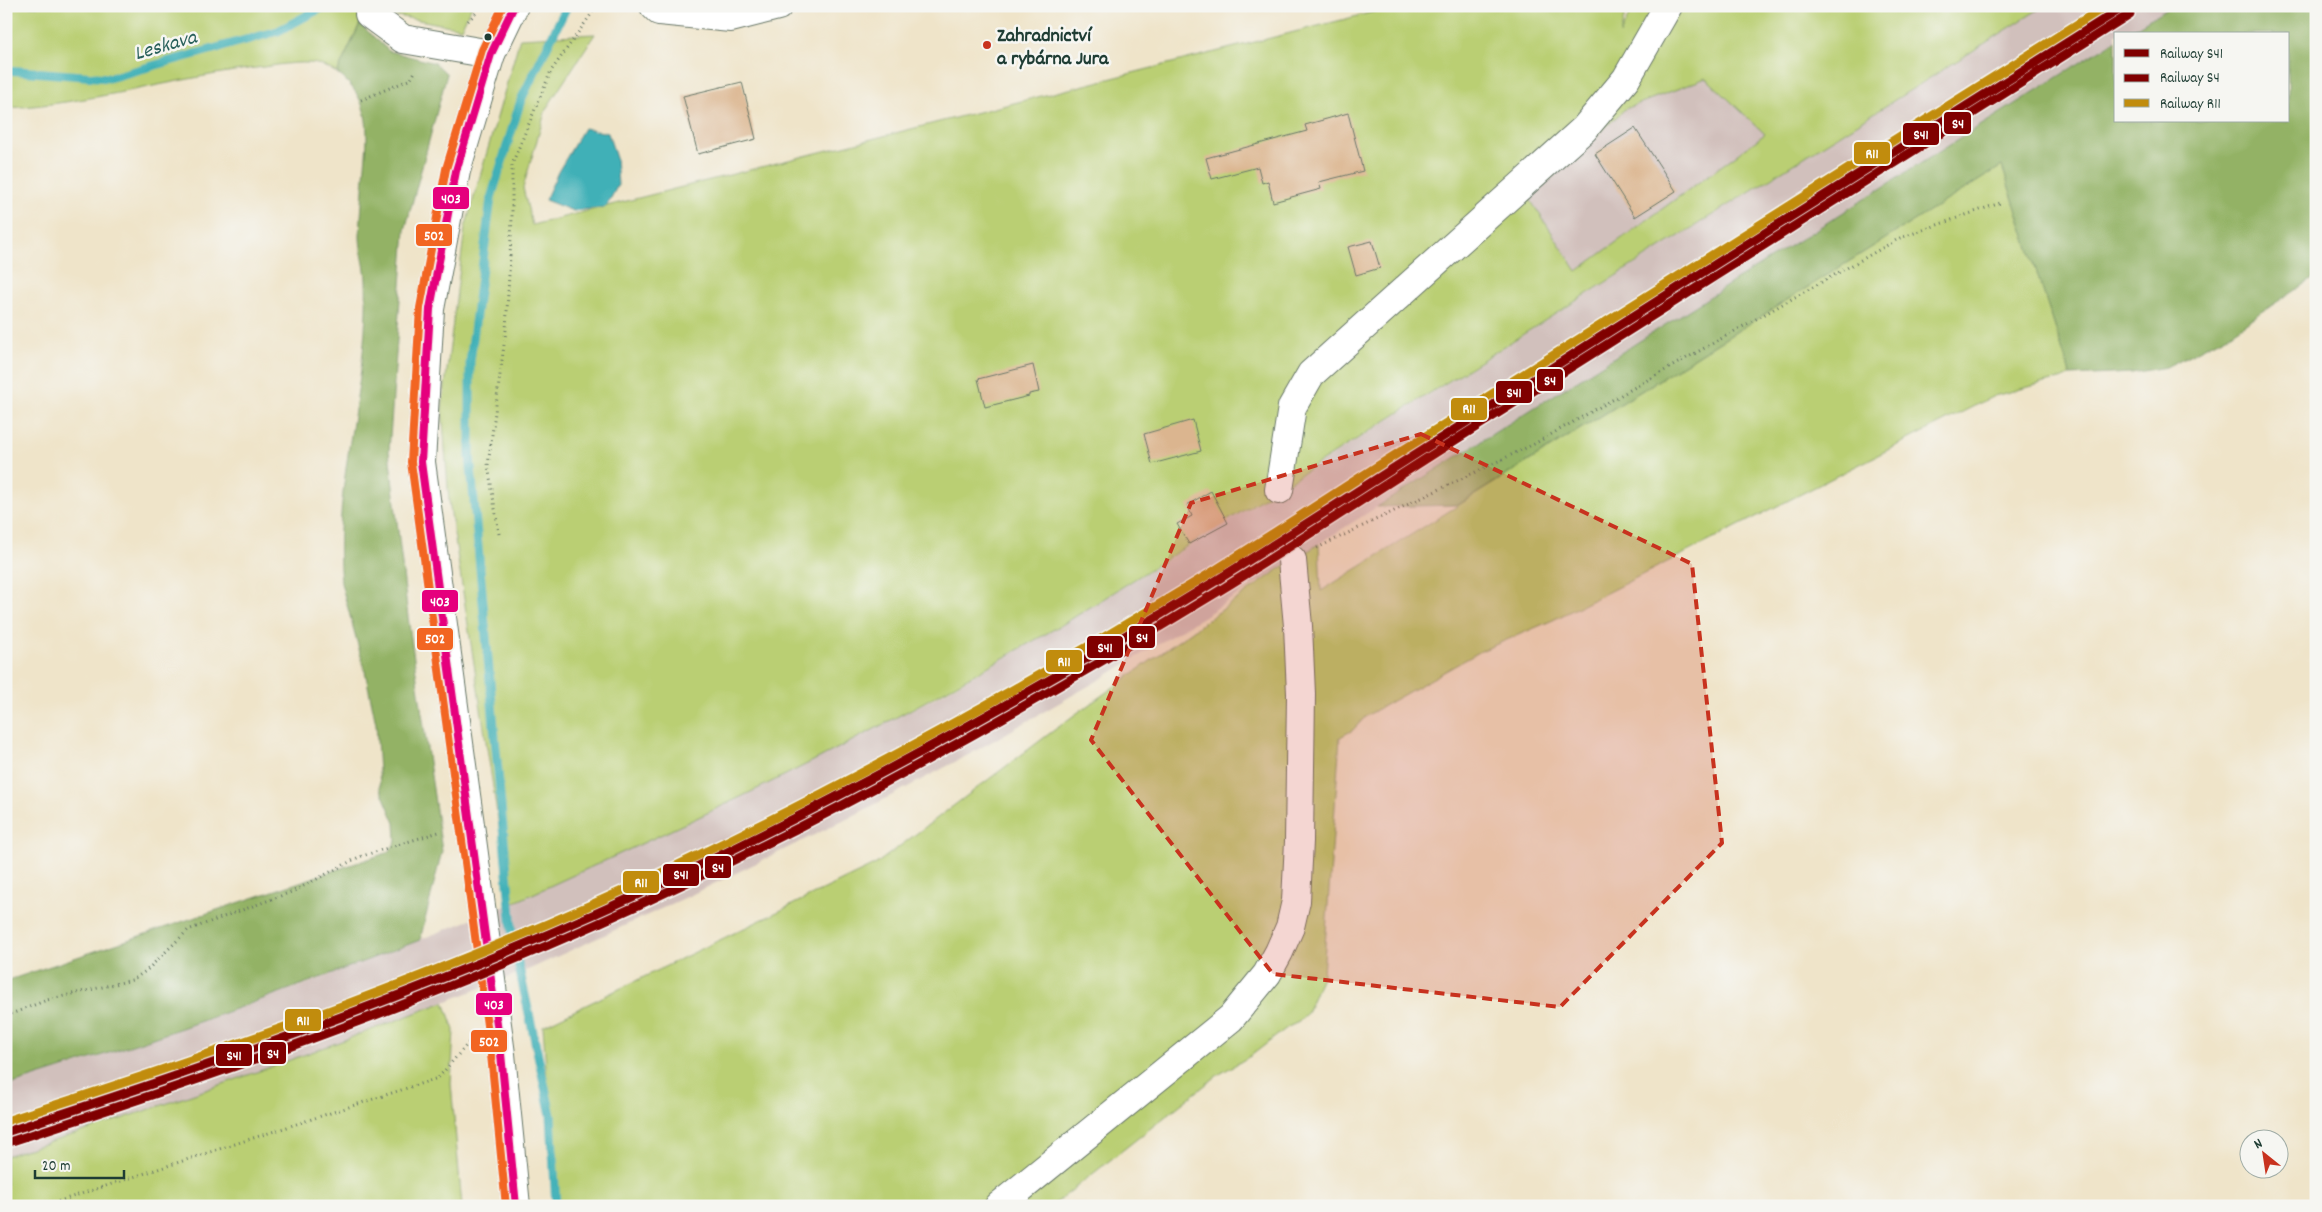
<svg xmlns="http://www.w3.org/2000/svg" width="2322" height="1212" viewBox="0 0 2322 1212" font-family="Dekko,sans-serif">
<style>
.industrial{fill:#d1c0bc}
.green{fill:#bacf73;stroke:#6c8654;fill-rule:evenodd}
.forest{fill:#93b265;stroke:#59784c}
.water{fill:#3fb0b7;stroke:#2f7676}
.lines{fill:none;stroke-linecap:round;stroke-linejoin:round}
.stream{stroke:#3fb0b7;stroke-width:9}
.building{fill:#dbb58f}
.minor-casing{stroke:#687768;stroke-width:30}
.path{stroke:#687768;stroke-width:3;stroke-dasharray:1 4;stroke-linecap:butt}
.minor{stroke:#fff;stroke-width:28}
.bus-1-casing{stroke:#f6f6f2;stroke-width:11}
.bus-2-casing{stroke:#f6f6f2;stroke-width:11}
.bus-1{stroke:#e5007d;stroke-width:8}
.bus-2{stroke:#f26522;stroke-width:8}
.rail-1-casing{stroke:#f6f6f2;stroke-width:12}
.rail-2-casing{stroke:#f6f6f2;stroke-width:12}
.rail-3-casing{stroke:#f6f6f2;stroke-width:12}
.rail-1{stroke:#800000;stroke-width:9}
.rail-2{stroke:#800000;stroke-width:9}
.rail-3{stroke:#c18c0d;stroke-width:9}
.marked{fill:#c8321e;fill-opacity:0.2;stroke:#c8321e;stroke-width:4;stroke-dasharray:10 6;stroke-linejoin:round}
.bus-dot{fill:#1f3d34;stroke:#f6f6f2;stroke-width:2}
.poi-dot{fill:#c8321e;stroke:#f6f6f2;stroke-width:2}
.labels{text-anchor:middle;stroke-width:5;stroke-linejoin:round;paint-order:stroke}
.poi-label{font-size:20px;font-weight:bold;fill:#1f3d34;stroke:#f6f6f2;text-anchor:start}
.water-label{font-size:21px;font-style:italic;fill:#29605b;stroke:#f6f6f2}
.line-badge{stroke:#f6f6f2;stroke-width:2}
.badge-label{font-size:14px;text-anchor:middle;font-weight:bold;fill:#fff}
</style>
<rect width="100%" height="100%" fill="#f6f6f2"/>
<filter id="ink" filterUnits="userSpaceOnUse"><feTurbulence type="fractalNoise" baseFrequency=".02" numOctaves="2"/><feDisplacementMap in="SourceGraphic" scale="10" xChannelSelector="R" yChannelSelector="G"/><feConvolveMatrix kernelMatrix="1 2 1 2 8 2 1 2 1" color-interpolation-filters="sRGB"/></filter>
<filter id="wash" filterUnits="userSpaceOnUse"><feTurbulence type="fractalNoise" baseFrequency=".0096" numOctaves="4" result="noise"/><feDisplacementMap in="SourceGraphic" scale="20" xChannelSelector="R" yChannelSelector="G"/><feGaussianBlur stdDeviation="1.12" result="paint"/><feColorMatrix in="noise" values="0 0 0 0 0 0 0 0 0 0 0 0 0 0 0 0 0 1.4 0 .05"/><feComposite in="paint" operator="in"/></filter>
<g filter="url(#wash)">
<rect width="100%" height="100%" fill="#efe4c9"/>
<g class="industrial">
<path d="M 2044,6 L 2170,6 L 2126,34 L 2116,34 L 2116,40 L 1206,615 L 1099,680 L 970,754 L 849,818 L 689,896 L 530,969 L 330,1046 L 224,1084 L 102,1126 L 6,1156 L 6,1086 L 81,1063 L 306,984 L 511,904 L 660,835 L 818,758 L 938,696 L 1065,623 L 1170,558 Z"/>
<path d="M 1706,78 L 1766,134 L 1577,271 L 1529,198 L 1625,109 Z"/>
</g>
<g class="green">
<path d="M 6,6 L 472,6 L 461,28 L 366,10 L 337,73 C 328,68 319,63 309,63 C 288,62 268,67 248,69 C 168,80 87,104 6,108 Z"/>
<path d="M 1397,6 L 1627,6 L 1620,35 L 1633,6 L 2044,6 L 1065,623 C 984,669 903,715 819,758 C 718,810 614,856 511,904 L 449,501 L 442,409 L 465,228 L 520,38 L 595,34 L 546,109 L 523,188 L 532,225 ZM 1706,78 L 1765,134 L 1577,271 L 1529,198 L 1625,109 Z"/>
<path d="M 2002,166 L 2071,376 L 1994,396 L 1553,620 L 1481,651 L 1366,716 L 1353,730 L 1340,737 L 1323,974 L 1307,1013 L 1299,1022 L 1288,1027 L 1252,1055 L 1218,1075 L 1052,1206 L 556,1206 L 543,1026 L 876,864 L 1073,716 L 1275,572 L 1319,544 L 1321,591 Z"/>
<path d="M 444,1002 L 454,1030 L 451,1084 L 462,1206 L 6,1206 L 6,1156 C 154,1110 300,1058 444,1002 Z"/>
</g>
<g class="forest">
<path d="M 2170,6 L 2316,6 L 2316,276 L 2226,336 L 2166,367 L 2131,373 L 2071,376 L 2002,166 L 1458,505 L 1377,507 L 2116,40 L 2116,121 L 2288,121 L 2288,34 L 2126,34 Z"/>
<path d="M 360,24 L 389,51 L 435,63 L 447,74 L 405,230 L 389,451 L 408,617 L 442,851 L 420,940 C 284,992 146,1043 6,1086 L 6,981 L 389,852 L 396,841 L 395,823 L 380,788 L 376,724 L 365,671 L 341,583 C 334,509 353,435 362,361 C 365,336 367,307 366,282 C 366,266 360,251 360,236 C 361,213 363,188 365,165 C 369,127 370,98 337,73 Z"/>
</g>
<path class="water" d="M 584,128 L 608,133 L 616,158 L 618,185 L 606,207 L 573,211 L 545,200 L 558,172 Z"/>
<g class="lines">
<g class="stream">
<path d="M 6,70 L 109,78 L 278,31 L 325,6"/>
<path d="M 556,1206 L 551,1115 L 513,940 L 470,456 L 470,362 L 491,198 L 521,100 L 567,6"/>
</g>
</g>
<g id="blocks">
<g class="building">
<path d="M 742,82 L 756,139 L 698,154 L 683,96 Z"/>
<path d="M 1348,113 L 1363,171 L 1319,182 L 1321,189 L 1273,202 L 1268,181 L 1262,183 L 1258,167 L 1212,179 L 1206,158 L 1307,131 L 1305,125 Z"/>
<path d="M 1635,128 L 1676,191 L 1635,217 L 1595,154 Z"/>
<path d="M 1372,241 L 1380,268 L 1356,275 L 1348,247 Z"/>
<path d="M 1033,365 L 1039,392 L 1029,394 L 1029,396 L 985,407 L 978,379 Z"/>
<path d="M 1193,420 L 1201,451 L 1152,464 L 1144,434 Z"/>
<path d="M 1211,491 L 1228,523 L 1189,544 L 1177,524 L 1192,516 L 1187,505 Z"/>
</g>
</g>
</g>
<g filter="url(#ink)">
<use href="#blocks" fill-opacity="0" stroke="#687768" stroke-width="1"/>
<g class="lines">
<defs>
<g id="minor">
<path d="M 514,6 L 491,54 L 456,171 L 430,309 L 421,462 L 501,1054 L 516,1206"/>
<path d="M 654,6 L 659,11 L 731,18 L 778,6"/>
<path d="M 369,14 L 403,39 L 491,54"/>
<path d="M 1279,490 L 1292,407 L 1311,374 L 1584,129 L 1626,79 L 1668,6"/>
<path d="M 999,1206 L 1231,1018 L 1267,974 L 1279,952 L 1290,927 L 1296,901 L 1299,841 L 1301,694 L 1298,626 L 1292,560"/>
</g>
</defs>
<use href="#minor" class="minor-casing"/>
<g class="path">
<path d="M 468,21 L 478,11"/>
<path d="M 361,100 L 411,79 L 416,70"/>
<path d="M 499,534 L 488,465 L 506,330 L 512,219 L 512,164 L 551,71 L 597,6"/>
<path d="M 1317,548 L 1534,444 L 1900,238 L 2003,202"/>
<path d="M 6,1016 L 47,1000 L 132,980 L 146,971 L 188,930 L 294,891 L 359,857 L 442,831"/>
<path d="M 44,1206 L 438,1078 L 471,1040"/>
</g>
<use href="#minor" class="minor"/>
<defs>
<path id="bus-1" d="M 514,6 L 491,54 L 456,171 L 430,309 L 421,462 L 501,1054 L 516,1206"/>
<path id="bus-2" d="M 503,6 L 482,50 L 446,169 L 420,308 L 411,462 L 491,1055 L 506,1206"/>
</defs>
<use href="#bus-1" class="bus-1-casing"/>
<use href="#bus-2" class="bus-2-casing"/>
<use href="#bus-1" class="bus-1"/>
<use href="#bus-2" class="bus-2"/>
<defs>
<path id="rail-1" d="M 6,1132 C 237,1058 465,977 684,873 C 866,786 1043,687 1214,582 C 1293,533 1371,482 1449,433 C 1674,290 1899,148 2125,6"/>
<path id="rail-2" d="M 9,1142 C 240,1068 468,987 688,882 C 870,796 1047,696 1219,591 C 1298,542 1375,491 1454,441 C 1679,299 1905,156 2130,14"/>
<path id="rail-3" d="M 6,1121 C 235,1048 461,968 678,865 C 862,778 1041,677 1214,571 C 1282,529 1348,484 1416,442 C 1646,297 1876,151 2106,6"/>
</defs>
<use href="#rail-1" class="rail-1-casing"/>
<use href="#rail-2" class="rail-2-casing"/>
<use href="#rail-3" class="rail-3-casing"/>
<use href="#rail-1" class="rail-1"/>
<use href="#rail-2" class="rail-2"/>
<use href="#rail-3" class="rail-3"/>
</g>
</g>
<path class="marked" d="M 1421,434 L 1692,564 L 1722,843 L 1560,1007 L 1273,974 L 1091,740 L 1191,503 Z"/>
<circle class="bus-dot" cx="488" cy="37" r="4.5"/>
<circle class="poi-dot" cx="987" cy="45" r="5"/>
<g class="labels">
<g class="poi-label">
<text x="997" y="41">Zahradnictví<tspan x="997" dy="23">a rybárna Jura</tspan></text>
</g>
<g class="water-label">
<text transform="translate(165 44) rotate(-16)" y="7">Leskava</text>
</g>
</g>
<g class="line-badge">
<rect x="1943" y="111" width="29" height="24" rx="5" fill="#800000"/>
<rect x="1902" y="122" width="38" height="24" rx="5" fill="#800000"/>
<rect x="1853" y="141" width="38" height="24" rx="5" fill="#c18c0d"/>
<rect x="432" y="186" width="38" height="24" rx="5" fill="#e5007d"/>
<rect x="415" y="223" width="38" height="24" rx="5" fill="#f26522"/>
<rect x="1536" y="368" width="28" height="24" rx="5" fill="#800000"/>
<rect x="1495" y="380" width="38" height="24" rx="5" fill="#800000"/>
<rect x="1450" y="397" width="38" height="24" rx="5" fill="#c18c0d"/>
<rect x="421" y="589" width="38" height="24" rx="5" fill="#e5007d"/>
<rect x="1128" y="625" width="28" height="24" rx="5" fill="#800000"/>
<rect x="416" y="627" width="38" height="24" rx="5" fill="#f26522"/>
<rect x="1086" y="635" width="38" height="24" rx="5" fill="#800000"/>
<rect x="1045" y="649" width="38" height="24" rx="5" fill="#c18c0d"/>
<rect x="704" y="855" width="28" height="24" rx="5" fill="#800000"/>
<rect x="662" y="863" width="38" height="24" rx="5" fill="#800000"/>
<rect x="622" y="870" width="38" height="24" rx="5" fill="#c18c0d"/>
<rect x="475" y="992" width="38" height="24" rx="5" fill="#e5007d"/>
<rect x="284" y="1008" width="38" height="24" rx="5" fill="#c18c0d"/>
<rect x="470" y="1029" width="38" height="24" rx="5" fill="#f26522"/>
<rect x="259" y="1041" width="28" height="24" rx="5" fill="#800000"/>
<rect x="215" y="1043" width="38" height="24" rx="5" fill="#800000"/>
</g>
<g class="badge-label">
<text x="1958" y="128">S4</text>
<text x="1921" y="139">S41</text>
<text x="1872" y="158">R11</text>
<text x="451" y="203">403</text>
<text x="434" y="240">502</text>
<text x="1550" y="385">S4</text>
<text x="1514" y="397">S41</text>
<text x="1469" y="413">R11</text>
<text x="440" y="606">403</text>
<text x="1142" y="642">S4</text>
<text x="435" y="643">502</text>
<text x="1105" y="652">S41</text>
<text x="1064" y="666">R11</text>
<text x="718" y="872">S4</text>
<text x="681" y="879">S41</text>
<text x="641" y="887">R11</text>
<text x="494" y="1009">403</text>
<text x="303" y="1025">R11</text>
<text x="489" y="1046">502</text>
<text x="273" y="1058">S4</text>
<text x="234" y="1060">S41</text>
</g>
<rect width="2322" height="1212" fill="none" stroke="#f6f6f2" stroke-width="25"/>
<rect x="2114" y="32" width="175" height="90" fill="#f6f6f2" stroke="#a0aca6"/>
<rect x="2124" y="49" width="25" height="8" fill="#800000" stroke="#a0aca6"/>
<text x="2160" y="58" font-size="15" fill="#1f3d34">Railway S41</text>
<rect x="2124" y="74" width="25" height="8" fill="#800000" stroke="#a0aca6"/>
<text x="2160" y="82" font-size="15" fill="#1f3d34">Railway S4</text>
<rect x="2124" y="99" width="25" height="8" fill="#c18c0d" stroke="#a0aca6"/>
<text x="2160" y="108" font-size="15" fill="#1f3d34">Railway R11</text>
<g transform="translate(2264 1154) rotate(330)"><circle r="24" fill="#f6f6f2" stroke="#a0aca6"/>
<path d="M0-4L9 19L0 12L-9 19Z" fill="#c8321e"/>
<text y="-8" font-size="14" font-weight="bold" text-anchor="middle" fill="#1f3d34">N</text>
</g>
<path d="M35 1170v8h89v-8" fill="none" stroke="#1f3d34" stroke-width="2.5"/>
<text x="42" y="1170" font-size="15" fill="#1f3d34" stroke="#f6f6f2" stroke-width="4" paint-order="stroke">20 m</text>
</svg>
